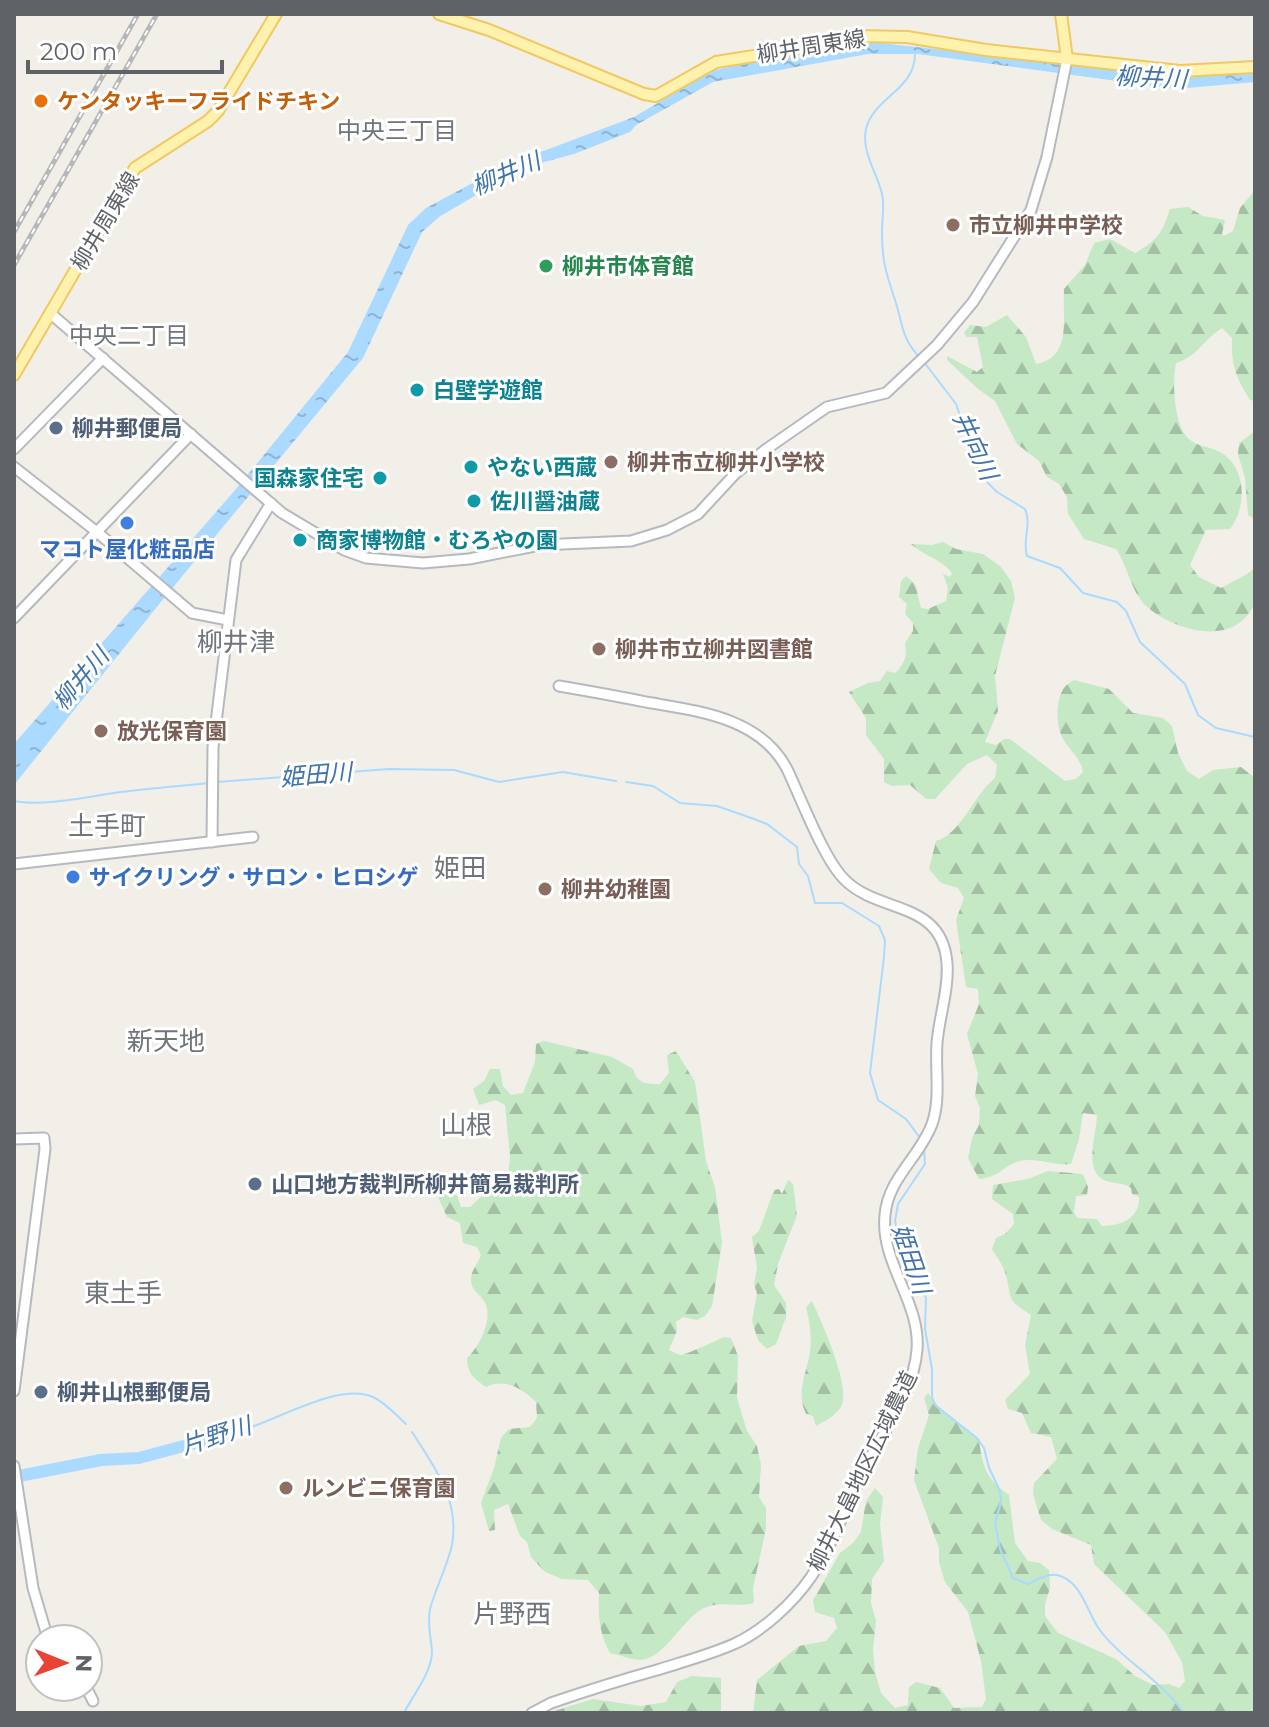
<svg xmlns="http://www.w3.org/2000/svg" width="1269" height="1727" viewBox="0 0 1269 1727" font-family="Montserrat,'Noto Sans JP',sans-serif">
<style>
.forest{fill:url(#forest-firs)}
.water{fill:url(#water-ripples)}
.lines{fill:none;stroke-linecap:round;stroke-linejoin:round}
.stream{stroke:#aadaff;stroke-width:2}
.river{stroke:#aadaff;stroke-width:12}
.secondary-casing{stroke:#b6babf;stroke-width:13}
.primary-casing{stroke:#f2c960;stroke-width:14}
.secondary{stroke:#fff;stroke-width:9}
.primary{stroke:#fff2af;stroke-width:10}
.rail-casing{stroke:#b6b7b8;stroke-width:5}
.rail{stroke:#fff;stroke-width:2;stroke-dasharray:6;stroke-linecap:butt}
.food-dot{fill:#e8710a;stroke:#fff;stroke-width:3}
.education-dot{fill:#8d6e63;stroke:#fff;stroke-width:3}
.leisure-dot{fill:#2e9e5b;stroke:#fff;stroke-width:3}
.culture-dot{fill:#0f9aa8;stroke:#fff;stroke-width:3}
.service-dot{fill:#5c6f8a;stroke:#fff;stroke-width:3}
.shop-dot{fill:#3f7fe0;stroke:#fff;stroke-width:3}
.labels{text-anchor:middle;stroke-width:6;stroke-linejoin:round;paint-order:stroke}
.street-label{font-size:22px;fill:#5f6368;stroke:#fff}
.food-label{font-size:22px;font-weight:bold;fill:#c56008;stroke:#fff;text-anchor:start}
.education-label{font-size:22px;font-weight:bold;fill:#785e54;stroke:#fff;text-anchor:start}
.leisure-label{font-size:22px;font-weight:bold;fill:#27864d;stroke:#fff;text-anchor:start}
.culture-label{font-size:22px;font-weight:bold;fill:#0d838f;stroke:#fff;text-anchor:start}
.service-label{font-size:22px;font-weight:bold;fill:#4e5e75;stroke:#fff;text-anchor:start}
.shop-label{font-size:22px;font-weight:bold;fill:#366cbe;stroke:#fff}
.water-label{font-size:24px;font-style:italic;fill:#4174aa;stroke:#fff}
.neighbourhood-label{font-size:24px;fill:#70757a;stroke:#fff}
.quarter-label{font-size:26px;fill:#70757a;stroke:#fff}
</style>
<defs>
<pattern id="forest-firs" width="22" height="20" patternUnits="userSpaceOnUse" patternTransform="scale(2)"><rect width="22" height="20" fill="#c5e8c5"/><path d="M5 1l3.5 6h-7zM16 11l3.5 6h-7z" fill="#a3c0a4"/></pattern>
<pattern id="water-ripples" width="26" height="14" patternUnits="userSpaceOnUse" patternTransform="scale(2)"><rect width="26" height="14" fill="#aadaff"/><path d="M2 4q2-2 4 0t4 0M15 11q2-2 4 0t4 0" fill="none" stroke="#8eb4d2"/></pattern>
</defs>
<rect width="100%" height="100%" fill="#f1efe8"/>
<g class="forest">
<path d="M 1255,190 L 1255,401 L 1250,400 C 1236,377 1231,366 1232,338 L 1222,328 C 1203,340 1197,357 1176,363 C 1172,381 1174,421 1186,436 C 1195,447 1209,446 1220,452 C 1247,467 1247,507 1230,529 L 1206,530 L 1190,565 L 1199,577 L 1221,588 L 1249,573 L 1255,567 C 1255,577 1258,595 1254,604 C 1235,649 1172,631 1144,604 C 1131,590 1127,565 1116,549 L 1084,539 L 1068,514 L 1067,497 L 1059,484 L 1047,477 L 1039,461 L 1017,444 L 995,401 L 978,389 L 947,360 L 947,356 L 977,372 L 983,367 L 977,337 L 967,337 L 964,333 L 970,325 L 986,327 L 1007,315 L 1026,337 L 1036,364 C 1073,358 1062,316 1064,289 L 1085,265 L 1094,243 L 1110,239 L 1135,253 C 1158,240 1162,233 1170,209 L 1188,207 L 1203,216 L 1225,220 L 1222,234 L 1224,236 L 1233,231 L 1240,208 Z"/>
<path d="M 1255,431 L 1255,519 L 1248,515 L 1245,478 L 1238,454 L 1239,443 Z"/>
<path d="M 943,542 L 956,549 L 983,554 L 1000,566 L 1011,581 L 1015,598 L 995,676 L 998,711 L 985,742 L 996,745 L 1004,739 L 1010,739 L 1065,781 L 1076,779 L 1083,772 C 1080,757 1071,752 1063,739 C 1056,726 1055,701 1064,688 C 1067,684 1071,682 1074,680 L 1109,689 L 1133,713 L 1163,718 L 1172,726 L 1178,753 L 1187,771 L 1199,779 L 1213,770 L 1241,767 L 1255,778 L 1255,1713 L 753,1713 L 757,1680 L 799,1646 L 826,1641 L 837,1628 L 834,1618 L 815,1612 L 813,1600 L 840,1553 L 853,1543 L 861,1532 L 866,1501 L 875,1488 L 883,1497 L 880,1524 L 884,1561 L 872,1579 L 871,1603 L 876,1621 L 873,1650 L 875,1672 L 881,1693 L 895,1708 L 908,1705 L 909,1687 L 916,1682 L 940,1688 L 954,1708 L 982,1707 L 986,1699 L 981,1661 L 968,1612 L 945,1582 L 939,1562 L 939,1548 L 914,1480 L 918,1448 L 929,1415 L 924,1398 L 928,1393 L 941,1410 L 979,1439 C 982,1466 986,1479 1009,1495 L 1015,1543 L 1028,1561 L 1040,1563 L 1049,1570 L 1050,1588 L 1045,1604 L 1045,1616 L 1058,1633 L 1116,1659 L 1135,1676 L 1153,1685 L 1169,1684 L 1179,1688 L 1185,1681 L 1182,1662 L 1165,1632 L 1094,1564 L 1091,1545 L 1052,1529 L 1041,1520 L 1033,1494 L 1034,1483 L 1057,1459 L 1051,1437 L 1031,1433 L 1022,1413 L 1008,1409 L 1005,1400 L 1030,1374 L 1025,1345 L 1031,1315 C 1004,1298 1013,1299 1005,1272 C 1003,1264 996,1257 992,1249 L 996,1238 L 1005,1234 L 1014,1224 L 1013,1214 L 992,1199 L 993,1185 L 1028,1179 L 1048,1171 L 1083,1174 L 1088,1187 L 1087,1195 L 1076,1196 L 1074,1212 L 1077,1218 L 1097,1219 L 1102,1226 C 1120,1226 1140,1219 1139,1197 L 1132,1194 L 1131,1188 C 1121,1182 1116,1184 1106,1181 C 1082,1172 1097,1133 1097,1115 L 1083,1113 L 1079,1139 L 1071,1164 C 1053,1166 1037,1157 1020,1161 C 1003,1165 1001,1177 979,1179 L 968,1158 L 972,1138 L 979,1125 L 980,1108 L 975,1096 L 978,1074 L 967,1034 L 979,1004 L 978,989 L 966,987 L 956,920 L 964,898 L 958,888 L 941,883 L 929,869 L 936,841 C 960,835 974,795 995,778 L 997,765 L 987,755 L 967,764 L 935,799 L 926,799 L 910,785 L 892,786 L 884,782 L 884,759 L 866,735 L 866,718 L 849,692 L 868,683 L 880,681 L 887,671 L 895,673 C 904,665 908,655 905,643 L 913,631 L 913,623 L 905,614 L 907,604 L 899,597 L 901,581 L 906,576 L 915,584 L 921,608 L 928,609 L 946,601 L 948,588 L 943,574 L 950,577 L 952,573 C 940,558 924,556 911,544 L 932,545 Z"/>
<path d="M 544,1041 L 612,1057 L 633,1069 C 637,1084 647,1084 660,1084 L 669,1073 L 667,1055 L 676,1051 L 695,1082 L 706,1161 L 715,1187 L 722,1243 L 712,1306 L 705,1316 L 697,1320 L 683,1317 L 676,1322 L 677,1331 L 669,1350 C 672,1351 678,1355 681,1355 C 683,1356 720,1339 724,1337 L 731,1338 L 738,1356 L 737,1398 L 747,1431 L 757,1446 L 761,1465 L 759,1497 L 766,1508 L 766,1529 L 753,1588 L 754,1603 C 737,1608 721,1600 704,1608 C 684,1617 664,1659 641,1660 C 632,1660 620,1655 610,1653 C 599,1633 598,1616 599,1593 L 588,1580 L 562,1579 L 545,1572 L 531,1557 L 527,1542 L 520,1536 L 508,1504 L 494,1510 L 495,1530 L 489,1531 L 481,1503 L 494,1468 L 501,1438 L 509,1429 L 530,1427 L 537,1418 L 536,1402 C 522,1388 505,1378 486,1387 C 474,1379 467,1373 467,1358 C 479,1347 492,1322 486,1305 C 482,1294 470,1292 471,1278 C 471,1271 479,1262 481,1255 L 477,1247 L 463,1243 L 460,1223 L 447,1217 L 436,1193 L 444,1188 L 457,1195 L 461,1207 L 470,1207 L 485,1193 L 501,1187 L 508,1175 L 510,1157 L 505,1105 L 496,1100 L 479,1105 L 473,1089 L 484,1081 L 490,1069 L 500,1069 L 503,1086 L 511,1095 L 523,1093 L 535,1062 L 536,1044 Z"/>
<path d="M 788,1180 L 793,1184 L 797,1215 L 778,1264 L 774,1285 L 786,1303 L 786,1317 L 776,1344 L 767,1349 L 758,1340 L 752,1321 L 757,1293 L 754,1285 L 757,1268 L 752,1237 L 759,1231 L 774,1190 L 779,1189 L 782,1194 Z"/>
<path d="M 812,1301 C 821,1321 852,1388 841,1407 C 835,1416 825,1421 816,1426 L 813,1416 L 806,1414 C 796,1391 806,1376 810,1352 C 812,1337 810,1323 806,1307 Z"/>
<path d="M 692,1676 L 721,1678 L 721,1713 L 548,1713 L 593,1699 L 641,1706 L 666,1702 L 677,1682 Z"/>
</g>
<path class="water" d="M 871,42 L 1184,76 L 1255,74 L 1255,82 L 1176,89 L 918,54 L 868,54 L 713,82 L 636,125 L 630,132 L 574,154 L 522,168 L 439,217 L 422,232 L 363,358 L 160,603 L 14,785 L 14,744 L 236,489 L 348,352 L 408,225 L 426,208 L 506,165 L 634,117 L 712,71 L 745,63 Z"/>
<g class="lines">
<g class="stream">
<path d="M 915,54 C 915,90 874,97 866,129 C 861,152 877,172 882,194 C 885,206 882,218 882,231 C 882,259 885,270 894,297 C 903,322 900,337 920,358"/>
<path d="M 924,362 L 956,404 L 981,476 L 997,492 L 1025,509 C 1032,525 1022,539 1027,556 L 1060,568 L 1083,593 L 1117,602 L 1126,611 L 1140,642 L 1185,684 L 1198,715 L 1216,728 L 1255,737"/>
<path d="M 217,782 L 389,769 L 454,770 L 499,782 L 563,772 L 616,781"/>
<path d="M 626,782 L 653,786 L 680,803 L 717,806 L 754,819 L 767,824 L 797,847 L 799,864 L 808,876 L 815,903 L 842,903 L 879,926 L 885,940 L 884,957 L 870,1073 L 878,1100 L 906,1119 L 920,1138"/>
<path d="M 14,801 C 43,807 91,796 121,792 C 151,788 181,786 210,783"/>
<path d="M 924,1148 L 925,1164 L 898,1204 L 895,1221 L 898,1232 L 912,1253 L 914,1275 L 926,1298 L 925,1329 L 932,1369 L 932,1397 L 935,1405 L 977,1438 L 984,1448 L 989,1468 L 1000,1491 L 1001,1502 L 995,1523 L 1000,1549 L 1013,1578 L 1028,1584 C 1036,1580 1048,1573 1057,1575 C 1081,1580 1087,1612 1099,1629 C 1123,1661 1159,1678 1184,1713"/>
<path d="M 232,1433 C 271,1425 336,1381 373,1397 C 386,1403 396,1415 406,1424"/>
<path d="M 404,1713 C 413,1695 432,1672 432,1652 C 431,1637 427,1625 430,1609 C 436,1587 447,1567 452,1545 C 460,1500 435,1468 412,1432"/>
</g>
<path class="river" d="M 14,1477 L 101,1460 L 139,1458 L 232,1433"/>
<defs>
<g id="secondary">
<path d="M 50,313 L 282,513 L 344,550 L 366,558 L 423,563 L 469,559 L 540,545 L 631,541 L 667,530 L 698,514 L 735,474 L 765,450 L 827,407 L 886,393 L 937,345 L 973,302 L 1031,210 L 1047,157 L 1067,59"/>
<path d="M 14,449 L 103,358"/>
<path d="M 14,467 L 97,532 L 192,613 L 228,620"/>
<path d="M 14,618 L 191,434"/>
<path d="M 212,842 L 213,747 L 236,560 L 271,503"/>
<path d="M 14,864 L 253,837"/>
<path d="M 14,1139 L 44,1138 L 45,1149 L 14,1391"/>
<path d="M 14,1466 L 33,1588 L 48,1639"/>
<path d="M 86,1687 L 93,1701"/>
<path d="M 532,1713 L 551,1703 C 586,1691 621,1680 657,1670 C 682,1662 709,1655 734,1644 C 763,1631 793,1603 811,1577 C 834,1542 848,1501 867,1464 C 885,1429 914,1390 917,1350 C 921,1302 880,1263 885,1215 C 888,1178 920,1157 932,1124 C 941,1099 935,1070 937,1043 C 939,1017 949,990 947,963 C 942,900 879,914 845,880 C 824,860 801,798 787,769 C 760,717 697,711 646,702 C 617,696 588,691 559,686"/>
</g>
<g id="primary">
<path d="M 439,14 L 489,30 L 644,94 L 656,96 L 716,62 L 791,50 L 857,36 L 907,37 L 986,50 L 1180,71 L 1255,67"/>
<path d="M 1061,14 L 1067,59"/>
<path d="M 14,375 L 135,168 L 208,121 L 218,111 L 276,14"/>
</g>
</defs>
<use href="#secondary" class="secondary-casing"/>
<use href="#primary" class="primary-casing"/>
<use href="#secondary" class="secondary"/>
<use href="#primary" class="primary"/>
<defs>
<g id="rail">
<path d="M 14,232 L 138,14"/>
<path d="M 14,265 L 157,14"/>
</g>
</defs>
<use href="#rail" class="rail-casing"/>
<use href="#rail" class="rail"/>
</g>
<circle class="food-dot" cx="41" cy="101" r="8"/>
<g class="education-dot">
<circle cx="953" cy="225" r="8"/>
<circle cx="611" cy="462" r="8"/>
<circle cx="599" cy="649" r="8"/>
<circle cx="101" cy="731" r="8"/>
<circle cx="545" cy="889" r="8"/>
<circle cx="286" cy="1488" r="8"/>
</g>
<circle class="leisure-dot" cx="546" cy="266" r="8"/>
<g class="culture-dot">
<circle cx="417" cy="390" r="8"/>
<circle cx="471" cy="467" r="8"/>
<circle cx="380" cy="478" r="8"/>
<circle cx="474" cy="501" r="8"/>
<circle cx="300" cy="540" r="8"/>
</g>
<g class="service-dot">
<circle cx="56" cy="428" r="8"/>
<circle cx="255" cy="1184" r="8"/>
<circle cx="41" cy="1392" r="8"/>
</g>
<g class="shop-dot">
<circle cx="127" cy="523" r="8"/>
<circle cx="73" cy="877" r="8"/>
</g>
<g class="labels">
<g class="street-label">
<text transform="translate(811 46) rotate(-9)" y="8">柳井周東線</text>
<text transform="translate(105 221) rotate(-59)" y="8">柳井周東線</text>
<text transform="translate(862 1471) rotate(-64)" y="8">柳井大畠地区広域農道</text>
</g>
<g class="food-label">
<text x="57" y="109">ケンタッキーフライドチキン</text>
</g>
<g class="education-label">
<text x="969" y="233">市立柳井中学校</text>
<text x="627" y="470">柳井市立柳井小学校</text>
<text x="615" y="657">柳井市立柳井図書館</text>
<text x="117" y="739">放光保育園</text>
<text x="561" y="897">柳井幼稚園</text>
<text x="302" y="1496">ルンビニ保育園</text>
</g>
<g class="leisure-label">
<text x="562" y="274">柳井市体育館</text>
</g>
<g class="culture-label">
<text x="433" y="398">白壁学遊館</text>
<text x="487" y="475">やない西蔵</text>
<text x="364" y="486" text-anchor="end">国森家住宅</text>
<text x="490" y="509">佐川醤油蔵</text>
<text x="316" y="548">商家博物館・むろやの園</text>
</g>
<g class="service-label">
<text x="72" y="436">柳井郵便局</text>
<text x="271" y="1192">山口地方裁判所柳井簡易裁判所</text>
<text x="57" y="1400">柳井山根郵便局</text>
</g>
<g class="shop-label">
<text x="127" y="557">マコト屋化粧品店</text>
<text x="89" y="885" text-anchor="start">サイクリング・サロン・ヒロシゲ</text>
</g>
<g class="water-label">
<text transform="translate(1151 78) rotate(3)" y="8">柳井川</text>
<text transform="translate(506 174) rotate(-23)" y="8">柳井川</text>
<text transform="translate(975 446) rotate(65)" y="8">井向川</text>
<text transform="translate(81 679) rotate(-50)" y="8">柳井川</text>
<text transform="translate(316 775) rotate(-5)" y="8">姫田川</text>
<text transform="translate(911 1259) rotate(71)" y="8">姫田川</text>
<text transform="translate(216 1436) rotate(-18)" y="8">片野川</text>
</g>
<g class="neighbourhood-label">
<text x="397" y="139">中央三丁目</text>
<text x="129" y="344">中央二丁目</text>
</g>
<g class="quarter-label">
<text x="236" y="651">柳井津</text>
<text x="107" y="835">土手町</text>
<text x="460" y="877">姫田</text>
<text x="166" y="1050">新天地</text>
<text x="466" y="1134">山根</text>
<text x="123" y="1302">東土手</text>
<text x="512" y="1623">片野西</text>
</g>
</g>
<rect width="1269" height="1727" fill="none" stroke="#5f6368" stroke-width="32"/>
<g transform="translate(64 1663) rotate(91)"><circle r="38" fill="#ffffff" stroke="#bfc1c3" stroke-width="2"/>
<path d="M0-6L14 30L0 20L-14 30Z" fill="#ea4335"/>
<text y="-12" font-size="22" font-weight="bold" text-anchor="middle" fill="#5f6368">N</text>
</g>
<path d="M28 60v12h194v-12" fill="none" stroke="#5f6368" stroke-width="4"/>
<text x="40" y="60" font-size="24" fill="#5f6368" stroke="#ffffff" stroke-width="6" paint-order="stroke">200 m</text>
</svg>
